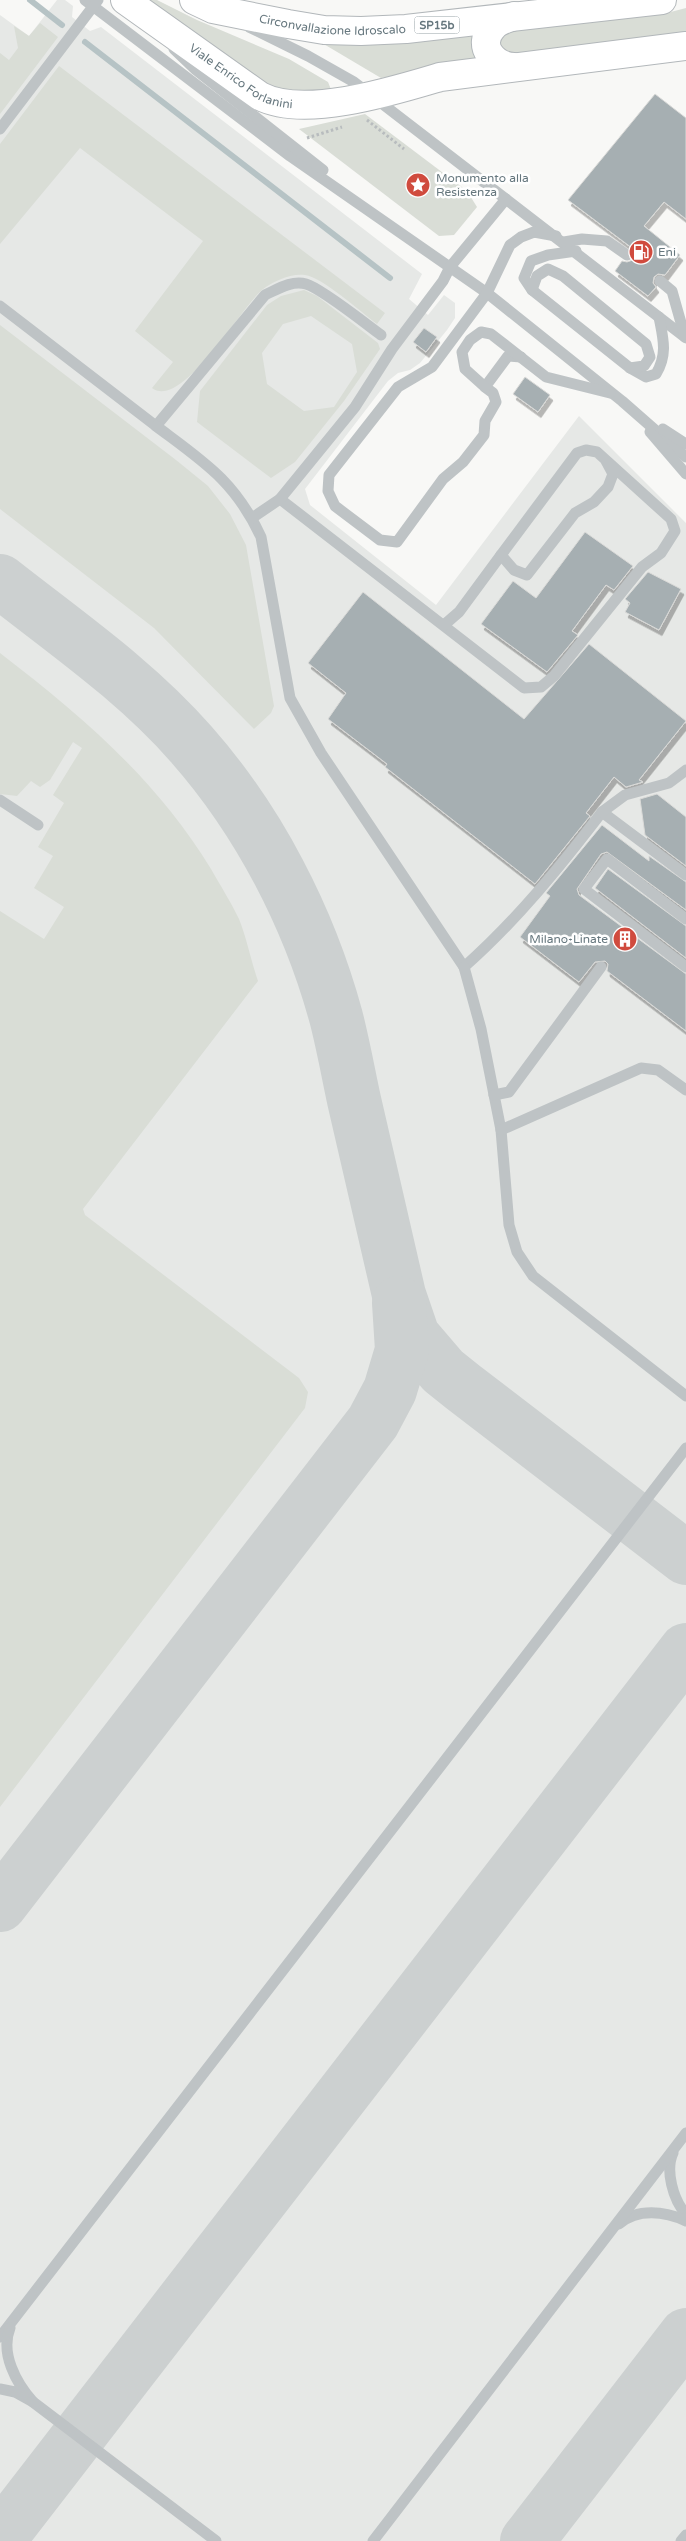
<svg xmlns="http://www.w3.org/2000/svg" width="686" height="2541" viewBox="0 0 686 2541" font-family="'Varela Round',sans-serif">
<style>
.built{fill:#e6e8e6}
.green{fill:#d9ddd6;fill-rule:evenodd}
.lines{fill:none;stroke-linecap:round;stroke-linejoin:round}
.stream{stroke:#b6c3c5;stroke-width:6}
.taxiway{stroke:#ccd0d0;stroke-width:54}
.building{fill:#a6afb2;stroke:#dadad8;filter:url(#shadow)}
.primary-casing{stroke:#b2b7ba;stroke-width:30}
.path{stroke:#b8bcbe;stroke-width:3;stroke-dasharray:2.5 2.5;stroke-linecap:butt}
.service{stroke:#bec3c5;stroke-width:11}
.primary{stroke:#fff;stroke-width:28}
.labels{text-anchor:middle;stroke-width:5;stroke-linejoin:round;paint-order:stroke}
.shield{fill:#fff;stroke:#94a0a5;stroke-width:1}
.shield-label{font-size:11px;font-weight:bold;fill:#66777e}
.street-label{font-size:12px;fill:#66777e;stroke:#fff}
.poi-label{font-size:12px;fill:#66777e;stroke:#fff;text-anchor:start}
</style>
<defs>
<filter id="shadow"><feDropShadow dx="3" dy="5.5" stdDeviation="0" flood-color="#0004"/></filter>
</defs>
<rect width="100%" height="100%" fill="#f8f8f6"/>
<path class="built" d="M 57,0 L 65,0 L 73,6 L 72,17 L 90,31 L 101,27 L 422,274 L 409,299 L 428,315 L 444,295 L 455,303 L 455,318 L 447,330 L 420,363 L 410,370 L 398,373 L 388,381 L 305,489 L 310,505 L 436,605 L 579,416 L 686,523 L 686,2541 L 0,2541 L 0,15 L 29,36 Z"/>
<g class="green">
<path d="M 150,0 L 157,0 L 197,20 L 289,59 L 328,82 L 332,92 C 314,92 296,94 279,90 C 242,80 182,25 150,0 Z"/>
<path d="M 686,8 L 686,34 L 508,56 L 497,42 L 506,31 L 663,14 Z"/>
<path d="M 40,23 L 58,37 L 0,114 L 0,53 L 9,60 L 18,48 L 14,26 L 29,36 Z"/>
<path d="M 476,34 L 479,60 L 381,78 L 322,43 L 362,45 Z"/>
<path d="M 59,66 L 385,313 L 377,324 C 361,312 322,277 305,275 C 291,273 273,281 262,290 C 242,306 182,411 152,388 L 173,362 L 135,331 L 203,241 L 80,148 L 0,244 L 0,144 Z"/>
<path d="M 365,114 L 467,191 L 477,207 L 454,235 L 439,236 L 299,129 Z"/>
<path d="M 304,290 L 317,296 L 378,343 L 380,349 L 344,401 L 295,462 L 271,478 L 197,422 L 200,391 L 267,305 L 281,296 ZM 311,316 L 352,344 L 357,372 L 334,407 L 304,411 L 267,384 L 262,353 L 283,324 Z"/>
<path d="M 0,325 L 176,460 L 208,486 L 230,514 L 246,545 L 274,706 L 271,713 L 254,729 L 154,628 L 0,509 Z"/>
<path d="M 0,653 C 83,717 156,779 211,869 C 220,885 231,902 239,919 C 247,939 251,961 258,981 L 83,1209 L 85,1215 L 299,1378 L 308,1392 L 305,1408 L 0,1807 L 0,911 L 44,939 L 64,907 L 34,888 L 53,856 L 38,847 L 64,803 L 53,795 L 82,748 L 73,742 L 50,780 L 40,787 L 31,781 L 17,796 L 0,794 Z"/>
</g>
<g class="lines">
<g class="stream">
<path d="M 30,0 L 62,25"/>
<path d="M 85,42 L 390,278"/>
</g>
<g class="taxiway">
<path d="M 0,581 C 66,633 136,681 191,744 C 259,821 309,918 336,1017 C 343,1044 348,1072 354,1100 C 369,1165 384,1230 399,1295 L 413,1336 L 443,1371 L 463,1387 L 686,1558"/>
<path d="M 0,1905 L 373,1422 L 390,1390 L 402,1350 L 399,1303"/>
<path d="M 0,2538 L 686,1650"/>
<path d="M 527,2541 L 686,2335"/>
</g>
</g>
<g class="building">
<path d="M 655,94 L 686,118 L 686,219 L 664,202 L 644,226 L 680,255 L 665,275 L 658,274 L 654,277 L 653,283 L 656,287 L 648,296 L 615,271 L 622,261 L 627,262 L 633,260 L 634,255 L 632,248 L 568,200 Z"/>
<path d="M 424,328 L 437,337 L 426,352 L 413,342 Z"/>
<path d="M 525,377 L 550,395 L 538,412 L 513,394 Z"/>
<path d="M 585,532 L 633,566 L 614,590 L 606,585 L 572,631 L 578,635 L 547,672 L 481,624 L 513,581 L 536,598 Z"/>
<path d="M 648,572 L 681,589 L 659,630 L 625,612 L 630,603 L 625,599 Z"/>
<path d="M 363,592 L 524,719 L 589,644 L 686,721 L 639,780 L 643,782 L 626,787 L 614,777 L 586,813 L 590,816 L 535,884 L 385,767 L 387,764 L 328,719 L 346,693 L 308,663 Z"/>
<path d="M 657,794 L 686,817 L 686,866 L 645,835 L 640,799 Z"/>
<path d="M 602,825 L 649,861 L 649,856 L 686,882 L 686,910 L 607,852 L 601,854 L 577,889 L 579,895 L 686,974 L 686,1031 L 607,971 L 608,964 L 605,961 L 595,962 L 579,982 L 520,937 L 550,896 L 546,893 Z"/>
<path d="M 608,869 L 686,926 L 686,958 L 595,888 Z"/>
</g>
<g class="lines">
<defs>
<g id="primary">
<path id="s1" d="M 125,0 L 260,96 C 304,119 393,91 440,77 L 686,46"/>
<path id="s2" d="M 194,0 L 213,9 L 288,24 L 324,30 L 361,31 L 406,29 L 662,0"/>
<path d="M 514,67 C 494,66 476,46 492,28 C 497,21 506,19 514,16"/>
</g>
</defs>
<use href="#primary" class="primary-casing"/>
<g class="path">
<path d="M 367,120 L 404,149"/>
<path d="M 307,138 L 342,127"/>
</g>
<g class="service">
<path d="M 85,0 L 290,156 L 487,293 L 622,401 L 686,457"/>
<path d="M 249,27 L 308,56 L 354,82 L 686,338"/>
<path d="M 174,49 L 196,70 L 323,170"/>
<path d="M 0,129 L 98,0"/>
<path d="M 564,242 L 582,239 L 607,241 L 627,255"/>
<path d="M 576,251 L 548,255 L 531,261 L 524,278 L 532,290 L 630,368 L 646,377 L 656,374 C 668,354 663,338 659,317"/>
<path d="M 660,281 L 672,291 L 685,337"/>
<path d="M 532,290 L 537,276 L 548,269 L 563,276 L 646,344 L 650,357 L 644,366 L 630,368"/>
<path d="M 0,306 L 156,426 L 265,295 C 278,289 292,280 306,284 C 321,288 366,324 381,335"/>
<path d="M 521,357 L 508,356 L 485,387 L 493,393 L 496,402 L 485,421 L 484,435 L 463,462 L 443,479 L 397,542 L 380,540 L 335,506 L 328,491 L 329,475 L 398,387 L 432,367 L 487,293 L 510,245 L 521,237 L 534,232 L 556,236"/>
<path d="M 485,387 L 465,369 L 462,352 L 470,340 L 481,332 L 491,334 L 546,377 L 610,393"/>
<path d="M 156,426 C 204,462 235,481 261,537 L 290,698 L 321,753 L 464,967 C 516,921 560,867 602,812 L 686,875"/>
<path d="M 663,429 L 686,444"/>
<path d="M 650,432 L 686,474"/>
<path d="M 280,499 L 524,688 L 541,687 L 554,676 L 642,567 L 661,553 L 675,531 L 671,519 L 597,452 L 586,450 L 577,453 L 501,555 L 514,570 L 527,575 L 575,513 L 594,502 L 608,487 L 613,474 L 606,461"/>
<path d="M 252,518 L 280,499 L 355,407 L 392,349 L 443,281 L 450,267 L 506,199"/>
<path d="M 444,625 L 459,612 L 501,555"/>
<path d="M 0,800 L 38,825"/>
<path d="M 602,812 L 625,795 L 669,783 L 686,770"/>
<path d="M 686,919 L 607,859 L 584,889 L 686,967"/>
<path d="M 464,967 L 481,1029 L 501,1130 L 509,1225 L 517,1252 L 533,1276 L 686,1396"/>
<path d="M 494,1095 L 509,1092 L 601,967"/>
<path d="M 501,1130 L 641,1068 L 658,1070 L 686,1090"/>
<path d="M 673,2153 C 665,2170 673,2200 686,2214"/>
<path d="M 619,2224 C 637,2208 665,2211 686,2221"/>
<path d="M 0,2337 L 686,1448"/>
<path d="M 0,2389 L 15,2392 L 33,2402 C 16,2383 0,2353 10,2328"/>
<path d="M 33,2402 L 216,2541"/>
<path d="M 373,2541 L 686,2133"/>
<path d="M 681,2541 L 686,2535"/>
</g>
<use href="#primary" class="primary"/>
</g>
<defs>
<symbol id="sight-disc" viewBox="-11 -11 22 22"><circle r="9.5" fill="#d04b3e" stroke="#fff"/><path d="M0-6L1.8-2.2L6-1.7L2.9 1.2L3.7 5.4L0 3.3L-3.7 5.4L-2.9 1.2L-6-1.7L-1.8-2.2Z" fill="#fff"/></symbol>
<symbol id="fuel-disc" viewBox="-11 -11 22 22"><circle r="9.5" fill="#d04b3e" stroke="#fff"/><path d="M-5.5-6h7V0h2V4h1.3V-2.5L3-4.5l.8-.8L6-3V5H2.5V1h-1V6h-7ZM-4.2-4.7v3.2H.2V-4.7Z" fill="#fff"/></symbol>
<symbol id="building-disc" viewBox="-11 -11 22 22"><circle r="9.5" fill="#d04b3e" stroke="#fff"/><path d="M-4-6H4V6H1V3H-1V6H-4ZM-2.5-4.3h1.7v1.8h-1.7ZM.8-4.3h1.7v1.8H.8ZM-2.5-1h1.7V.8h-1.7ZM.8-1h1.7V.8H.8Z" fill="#fff"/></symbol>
</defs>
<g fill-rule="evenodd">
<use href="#sight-disc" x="404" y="171" width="28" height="28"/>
<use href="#fuel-disc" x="627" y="238" width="28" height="28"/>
<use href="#building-disc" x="611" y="925" width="28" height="28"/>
</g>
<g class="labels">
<rect class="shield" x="414.5" y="16.5" width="45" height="17" rx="4"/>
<g class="shield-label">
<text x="437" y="29">SP15b</text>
</g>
<g class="street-label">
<text dy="4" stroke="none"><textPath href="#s2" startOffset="142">Circonvallazione Idroscalo</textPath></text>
<text dy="4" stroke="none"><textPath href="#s1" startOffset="140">Viale Enrico Forlanini</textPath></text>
</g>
<g class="poi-label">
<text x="436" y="182">Monumento alla<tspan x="436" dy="14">Resistenza</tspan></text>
<text x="658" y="256">Eni</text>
<text x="608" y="943" text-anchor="end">Milano-Linate</text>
</g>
</g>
</svg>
